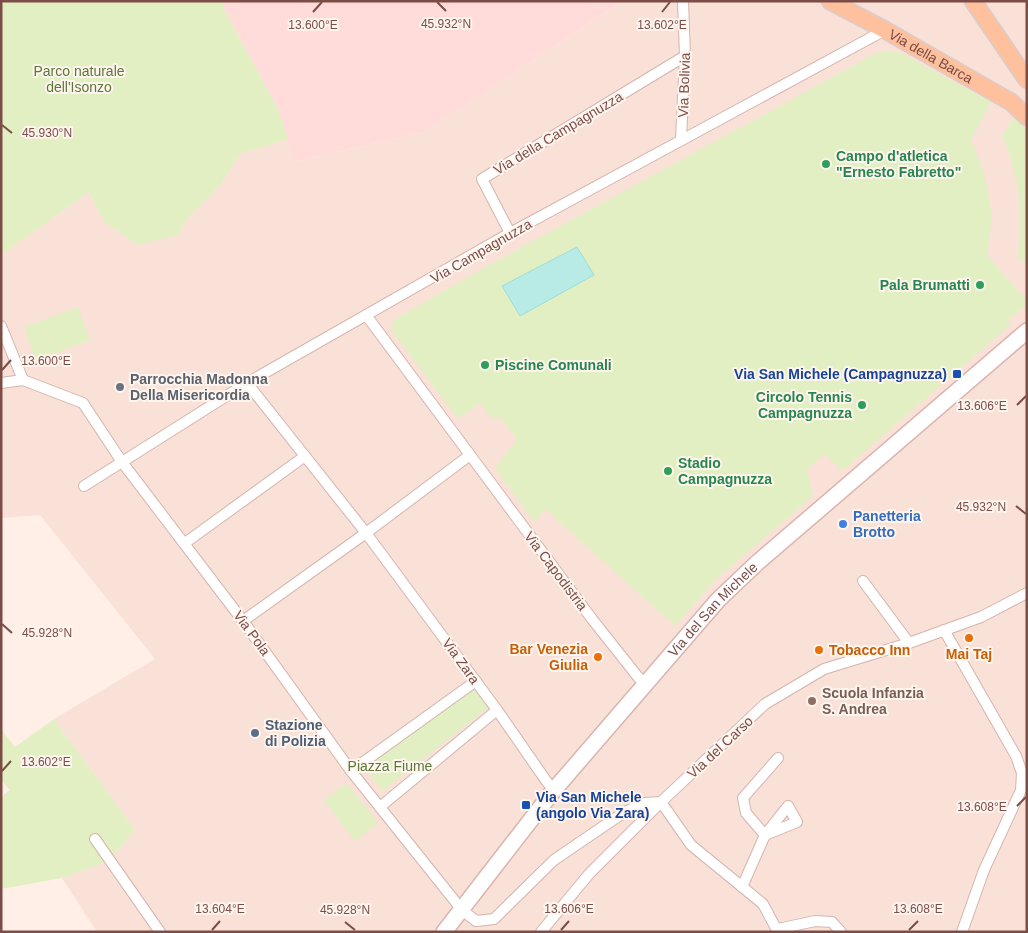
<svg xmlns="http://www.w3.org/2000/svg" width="1028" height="933" viewBox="0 0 1028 933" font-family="Arial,sans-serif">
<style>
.residential{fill:#f9e1d7}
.commercial{fill:#ffdbda}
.green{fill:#e1efc3}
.water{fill:#b8ebe5;stroke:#9dded7}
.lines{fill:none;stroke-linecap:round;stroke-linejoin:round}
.street-casing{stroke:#d5b4ad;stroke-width:12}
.secondary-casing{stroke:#dbb4ad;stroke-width:18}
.primary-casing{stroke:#dacdcb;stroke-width:19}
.street{stroke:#fff;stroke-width:10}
.secondary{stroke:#fff;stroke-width:15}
.primary{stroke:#ffc09d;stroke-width:16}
.ticks{fill:none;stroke:#7c4c47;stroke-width:2}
.leisure-dot{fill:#2e9e5b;stroke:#fff5ef;stroke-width:2}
.transit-dot{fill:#1a4fb4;stroke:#fff5ef;stroke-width:2}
.worship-dot{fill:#6b7280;stroke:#fff5ef;stroke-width:2}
.shop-dot{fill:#3f7fe0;stroke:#fff5ef;stroke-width:2}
.food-dot{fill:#e8710a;stroke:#fff5ef;stroke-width:2}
.education-dot{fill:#8d6e63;stroke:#fff5ef;stroke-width:2}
.service-dot{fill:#5c6f8a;stroke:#fff5ef;stroke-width:2}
.labels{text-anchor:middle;stroke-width:4;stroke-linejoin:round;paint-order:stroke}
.street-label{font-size:14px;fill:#7c4c47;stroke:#fff5ef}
.park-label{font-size:14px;fill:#5c7738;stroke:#fff5ef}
.leisure-label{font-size:14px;font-weight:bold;fill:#27864d;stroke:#fff5ef;text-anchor:start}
.transit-label{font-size:14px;font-weight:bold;fill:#164399;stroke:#fff5ef;text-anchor:end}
.worship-label{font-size:14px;font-weight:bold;fill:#5b616d;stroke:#fff5ef;text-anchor:start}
.shop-label{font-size:14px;font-weight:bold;fill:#366cbe;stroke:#fff5ef;text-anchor:start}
.food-label{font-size:14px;font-weight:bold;fill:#c56008;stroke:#fff5ef;text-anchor:end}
.education-label{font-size:14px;font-weight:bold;fill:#785e54;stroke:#fff5ef;text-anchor:start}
.service-label{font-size:14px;font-weight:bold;fill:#4e5e75;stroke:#fff5ef;text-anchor:start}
.ticks-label{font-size:12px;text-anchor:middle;fill:#7c4c47;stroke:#fff5ef;stroke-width:4;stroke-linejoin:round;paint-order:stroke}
</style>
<rect width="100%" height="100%" fill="#ffefe7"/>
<path class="residential" d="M 623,1 L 1027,1 L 1027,932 L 97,932 L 62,878 L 109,861 L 135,830 L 54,719 L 155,659 L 40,515 L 1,518 L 1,255 L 89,192 L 105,223 L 178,235 L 188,218 L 221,184 L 240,154 L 288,139 L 295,162 L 423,132 Z"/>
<path class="commercial" d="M 222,1 L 623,1 L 423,132 L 294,162 L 279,111 L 223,7 Z"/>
<g class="green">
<path d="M 1,1 L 222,1 L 223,7 L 279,111 L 288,139 L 240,154 L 221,184 L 188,218 L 178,235 L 139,245 L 105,223 L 89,192 L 1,255 Z"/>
<path d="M 889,50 L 901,53 L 991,102 L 971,140 C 983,166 992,195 991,224 C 990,234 988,245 987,255 L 1027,301 L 1027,304 L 1008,320 L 1011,324 L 842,471 L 825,454 L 807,469 L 813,496 L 715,580 L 675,626 L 545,509 L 534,522 L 495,468 L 517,439 L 499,417 L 492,419 L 480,403 L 458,419 L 392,331 L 394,320 L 473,274 L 796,97 L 874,54 Z"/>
<path d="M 1015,117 L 1027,131 L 1027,266 L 1018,256 C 1022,207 1021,181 1002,135 Z"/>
<path d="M 78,307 L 90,340 L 36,360 L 24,327 Z"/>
<path d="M 475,688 L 489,707 L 382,791 L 364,766 Z"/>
<path d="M 54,719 L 135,830 L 109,861 L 62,878 L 1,889 L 1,797 L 10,790 L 1,780 L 1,729 L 15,747 Z"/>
<path d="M 347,783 L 378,823 L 355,841 L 324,800 Z"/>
</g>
<path class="water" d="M 577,247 L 594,275 L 520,316 L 502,286 Z"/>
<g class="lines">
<defs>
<g id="street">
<path d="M 681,139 L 685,56 L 683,1"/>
<path d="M 510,233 L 482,179 L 685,56"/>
<path d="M 366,315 L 592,619 L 638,677 L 645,684"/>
<path d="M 1,326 L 23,380"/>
<path d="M 1,383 L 23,380 L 83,403 L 122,462 L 243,621 L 351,771 L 462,910 L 476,921 L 494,919 L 554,860 L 623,813 L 644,803 L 661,802 L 691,845 L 763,904 L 778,932"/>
<path d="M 247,383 L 366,533 L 497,710 L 547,782 L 554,790"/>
<path d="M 84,486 L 247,383 L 510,233 L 885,30"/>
<path d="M 185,543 L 305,456"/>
<path d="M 863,581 L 909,643"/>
<path d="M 243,621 L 366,533 L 470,455"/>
<path d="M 944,630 L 1016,756 L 1022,773 L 1021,790 L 984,870 L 962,932"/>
<path d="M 351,771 L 476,681"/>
<path d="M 788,806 L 797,822 L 765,835 Z"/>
<path d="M 380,807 L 497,710"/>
<path d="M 95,839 L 160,932"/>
<path d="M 742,887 L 765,835 L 746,813 L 743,798 L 778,758"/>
<path d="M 778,929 L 815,921 L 832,922 L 841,932"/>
<path d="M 541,932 L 589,874 L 661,802 L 765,704 L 824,669 L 909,643 L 981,617 L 1027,593"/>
</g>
<g id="secondary">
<path id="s1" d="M 444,932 L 554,790 L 718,600 L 757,563 L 1027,331"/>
</g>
<g id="primary">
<path id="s2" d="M 830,1 L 885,30 L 1011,102 L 1027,117"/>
<path d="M 973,1 L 1027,80"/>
</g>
</defs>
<use href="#street" class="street-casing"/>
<use href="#secondary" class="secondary-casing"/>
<use href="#primary" class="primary-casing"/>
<use href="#street" class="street"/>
<use href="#secondary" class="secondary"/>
<use href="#primary" class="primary"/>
</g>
<path class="ticks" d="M 437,2 L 446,11M 313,12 L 322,2M 662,12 L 670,2M 2,125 L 12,133M 2,370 L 11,360M 1017,405 L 1026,396M 1016,506 L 1026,514M 2,624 L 12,633M 2,771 L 11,761M 1017,806 L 1026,797M 345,922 L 355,930M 212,930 L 220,921M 561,930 L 569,921M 909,930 L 918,921"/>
<g class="leisure-dot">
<circle cx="826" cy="164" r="5"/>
<circle cx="980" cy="285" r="5"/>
<circle cx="485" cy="365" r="5"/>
<circle cx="862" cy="405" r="5"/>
<circle cx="668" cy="471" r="5"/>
</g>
<g class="transit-dot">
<rect x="952" y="369" width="10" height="10" rx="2.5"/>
<rect x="521" y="800" width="10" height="10" rx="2.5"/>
</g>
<circle class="worship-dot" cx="120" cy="387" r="5"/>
<circle class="shop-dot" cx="843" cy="524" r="5"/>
<g class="food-dot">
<circle cx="969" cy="638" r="5"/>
<circle cx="819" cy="650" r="5"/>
<circle cx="598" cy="657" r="5"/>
</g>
<circle class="education-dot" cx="812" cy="701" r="5"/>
<circle class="service-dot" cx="255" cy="733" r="5"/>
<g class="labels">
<g class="street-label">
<text dy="5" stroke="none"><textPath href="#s2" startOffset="115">Via della Barca</textPath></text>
<text transform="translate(684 85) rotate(-88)" y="5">Via Bolivia</text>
<text transform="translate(558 133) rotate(-31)" y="5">Via della Campagnuzza</text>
<text transform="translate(481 251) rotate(-30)" y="5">Via Campagnuzza</text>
<text transform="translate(556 571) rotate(53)" y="5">Via Capodistria</text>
<text dy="5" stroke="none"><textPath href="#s1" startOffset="420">Via del San Michele</textPath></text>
<text transform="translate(252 633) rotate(54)" y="5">Via Pola</text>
<text transform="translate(461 661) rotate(54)" y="5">Via Zara</text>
<text transform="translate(720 747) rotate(-43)" y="5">Via del Carso</text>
</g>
<g class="park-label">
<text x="79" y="76">Parco naturale<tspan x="79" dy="16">dell'Isonzo</tspan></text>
<text x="390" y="771">Piazza Fiume</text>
</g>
<g class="leisure-label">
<text x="836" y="161">Campo d'atletica<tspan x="836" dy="16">"Ernesto Fabretto"</tspan></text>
<text x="970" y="290" text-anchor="end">Pala Brumatti</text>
<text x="495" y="370">Piscine Comunali</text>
<text x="852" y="402" text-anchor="end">Circolo Tennis<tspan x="852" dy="16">Campagnuzza</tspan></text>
<text x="678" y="468">Stadio<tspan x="678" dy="16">Campagnuzza</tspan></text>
</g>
<g class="transit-label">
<text x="947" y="379">Via San Michele (Campagnuzza)</text>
<text x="536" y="802" text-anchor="start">Via San Michele<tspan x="536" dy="16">(angolo Via Zara)</tspan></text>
</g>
<g class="worship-label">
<text x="130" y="384">Parrocchia Madonna<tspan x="130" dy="16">Della Misericordia</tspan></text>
</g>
<g class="shop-label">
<text x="853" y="521">Panetteria<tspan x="853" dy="16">Brotto</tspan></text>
</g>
<g class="food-label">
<text x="588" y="654">Bar Venezia<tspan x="588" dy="16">Giulia</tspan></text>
<text x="829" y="655" text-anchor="start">Tobacco Inn</text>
<text x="969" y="659" text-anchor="middle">Mai Taj</text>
</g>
<g class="education-label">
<text x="822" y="698">Scuola Infanzia<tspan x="822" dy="16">S. Andrea</tspan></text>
</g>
<g class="service-label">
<text x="265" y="730">Stazione<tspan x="265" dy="16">di Polizia</tspan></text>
</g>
</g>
<g class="ticks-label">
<text x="446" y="28">45.932°N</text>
<text x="313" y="29">13.600°E</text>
<text x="662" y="29">13.602°E</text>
<text x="47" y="137">45.930°N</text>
<text x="46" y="365">13.600°E</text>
<text x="982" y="410">13.606°E</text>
<text x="981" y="511">45.932°N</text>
<text x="47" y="637">45.928°N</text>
<text x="46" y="766">13.602°E</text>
<text x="982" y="811">13.608°E</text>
<text x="220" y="913">13.604°E</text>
<text x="569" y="913">13.606°E</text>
<text x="918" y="913">13.608°E</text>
<text x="345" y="914">45.928°N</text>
</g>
<rect width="1028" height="933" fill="none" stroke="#7c4c47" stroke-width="5"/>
</svg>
